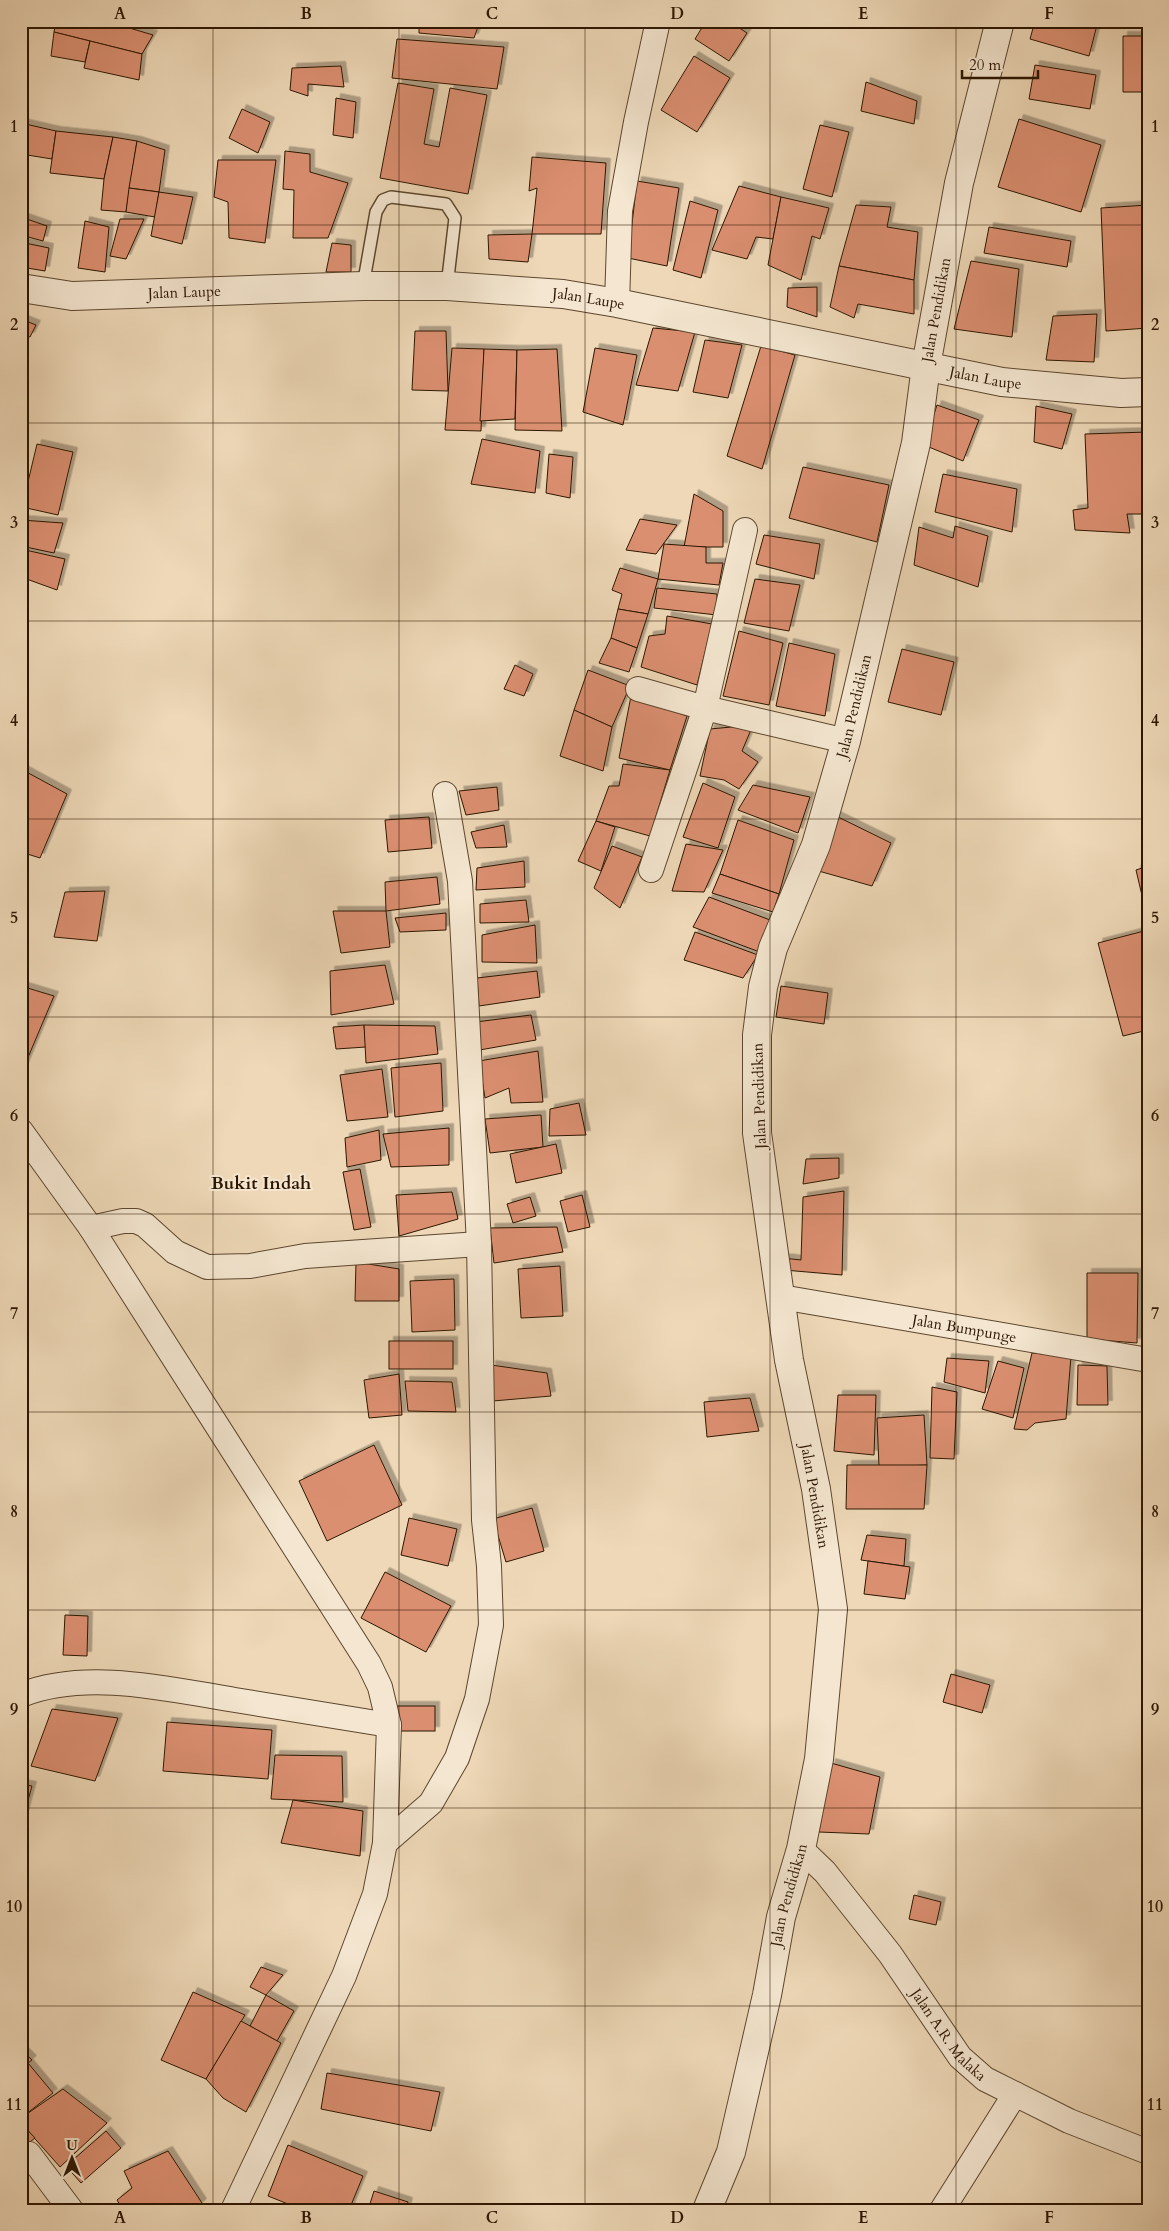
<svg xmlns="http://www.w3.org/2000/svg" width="1169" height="2231" viewBox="0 0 1169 2231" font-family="Cardo,serif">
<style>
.building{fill:#db8f71;stroke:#2c1600;filter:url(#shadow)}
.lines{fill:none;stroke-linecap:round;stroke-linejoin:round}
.service-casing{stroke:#5c462e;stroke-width:14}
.minor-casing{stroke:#5c462e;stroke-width:26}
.tertiary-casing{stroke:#5c462e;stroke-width:30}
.service{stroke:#f4e6d0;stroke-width:11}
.minor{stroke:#f4e6d0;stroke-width:24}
.tertiary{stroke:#f4e6d0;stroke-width:28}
.grid{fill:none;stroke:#2c1600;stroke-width:1;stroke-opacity:0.55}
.labels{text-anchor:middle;stroke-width:4;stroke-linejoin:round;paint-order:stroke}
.street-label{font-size:15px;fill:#2c1600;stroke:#f4e6d0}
.quarter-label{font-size:18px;font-weight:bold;fill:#2c1600;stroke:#f4e6d0}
.neatline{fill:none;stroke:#2c1600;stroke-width:2}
.grid-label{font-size:16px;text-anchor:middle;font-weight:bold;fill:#2c1600}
</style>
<defs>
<filter id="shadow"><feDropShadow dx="4.5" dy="-4.5" stdDeviation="0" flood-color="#0004"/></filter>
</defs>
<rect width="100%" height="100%" fill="#eed8b7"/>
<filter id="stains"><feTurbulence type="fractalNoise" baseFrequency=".004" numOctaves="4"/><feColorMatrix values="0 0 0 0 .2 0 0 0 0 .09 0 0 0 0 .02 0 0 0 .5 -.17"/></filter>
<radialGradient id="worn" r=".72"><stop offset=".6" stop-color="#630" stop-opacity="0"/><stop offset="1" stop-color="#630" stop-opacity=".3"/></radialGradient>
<g class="building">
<path d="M 56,21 L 106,21 L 153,35 L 142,54 L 54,32 Z"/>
<path d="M 419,21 L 480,21 L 474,38 L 419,33 Z"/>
<path d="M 706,21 L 729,21 L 747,33 L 729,61 L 695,39 Z"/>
<path d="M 955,21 L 975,21 L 972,28 Z"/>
<path d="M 1035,21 L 1082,21 L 1097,25 L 1089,56 L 1030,39 Z"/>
<path d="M 54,32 L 90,41 L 85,62 L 51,56 Z"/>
<path d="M 1123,36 L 1144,36 L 1143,92 L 1123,92 Z"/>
<path d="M 397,39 L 504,47 L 497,89 L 392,78 Z"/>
<path d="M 90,41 L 142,54 L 139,80 L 84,68 Z"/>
<path d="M 694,56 L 730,78 L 697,132 L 661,110 Z"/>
<path d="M 1035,65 L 1096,75 L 1090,109 L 1029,99 Z"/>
<path d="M 341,66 L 344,87 L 308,84 L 308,96 L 290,90 L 292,68 Z"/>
<path d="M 866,82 L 917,101 L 914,124 L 861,111 Z"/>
<path d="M 398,83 L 434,89 L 424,144 L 439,147 L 450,88 L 487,95 L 468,194 L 380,178 Z"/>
<path d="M 336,98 L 356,102 L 353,138 L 333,135 Z"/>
<path d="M 242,109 L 270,122 L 258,153 L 229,138 Z"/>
<path d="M 1019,119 L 1101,145 L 1081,212 L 998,187 Z"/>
<path d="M 21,123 L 56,131 L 52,159 L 21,154 Z"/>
<path d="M 820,125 L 849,132 L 832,197 L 803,189 Z"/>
<path d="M 56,131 L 113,137 L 104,179 L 50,173 Z"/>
<path d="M 113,137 L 137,141 L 126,212 L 101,210 L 104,179 Z"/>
<path d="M 137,141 L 165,150 L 159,192 L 129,188 Z"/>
<path d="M 285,151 L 310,154 L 310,172 L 348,183 L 328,238 L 293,238 L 294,190 L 283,189 Z"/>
<path d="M 532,157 L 606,163 L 601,234 L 532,234 L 537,188 L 529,191 Z"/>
<path d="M 218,160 L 276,160 L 265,243 L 229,238 L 228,202 L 214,197 Z"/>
<path d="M 637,181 L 679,188 L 667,266 L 628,258 Z"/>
<path d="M 739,186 L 781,197 L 773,239 L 756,237 L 747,259 L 712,250 Z"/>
<path d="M 129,188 L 159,192 L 155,217 L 126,212 Z"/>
<path d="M 159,192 L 193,197 L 182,244 L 151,236 Z"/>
<path d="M 781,197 L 829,208 L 820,239 L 812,236 L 801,280 L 768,265 Z"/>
<path d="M 690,201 L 718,210 L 701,278 L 673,270 Z"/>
<path d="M 856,205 L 891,207 L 887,227 L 918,232 L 914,280 L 839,266 Z"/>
<path d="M 1148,205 L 1148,328 L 1106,331 L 1101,208 Z"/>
<path d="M 21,217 L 47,226 L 43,241 L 21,235 Z"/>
<path d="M 120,219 L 144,219 L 126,259 L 110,256 Z"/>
<path d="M 85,221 L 109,227 L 105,272 L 78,268 Z"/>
<path d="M 989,227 L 1071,241 L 1067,267 L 984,253 Z"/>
<path d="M 532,234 L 528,262 L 489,259 L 488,235 Z"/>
<path d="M 25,243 L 49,248 L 45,271 L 21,267 L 21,253 Z"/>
<path d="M 332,243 L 351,245 L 351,272 L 326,272 Z"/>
<path d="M 971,261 L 1019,269 L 1012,337 L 954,329 Z"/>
<path d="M 839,266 L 914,280 L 914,314 L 858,304 L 854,318 L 830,307 Z"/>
<path d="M 817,287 L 817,317 L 787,307 L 788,288 Z"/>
<path d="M 1097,314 L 1094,362 L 1046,360 L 1053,316 Z"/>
<path d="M 21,319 L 36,325 L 30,337 L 21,335 Z"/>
<path d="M 653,328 L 695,332 L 678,391 L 636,385 Z"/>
<path d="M 415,331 L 446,331 L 448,391 L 412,390 Z"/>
<path d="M 705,340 L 742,345 L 728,398 L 693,392 Z"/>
<path d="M 761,346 L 795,355 L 762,469 L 727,456 Z"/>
<path d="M 452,348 L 484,349 L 481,431 L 445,430 Z"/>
<path d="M 595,348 L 637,355 L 623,425 L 583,412 Z"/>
<path d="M 484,349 L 517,350 L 515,419 L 480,421 Z"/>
<path d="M 557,349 L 562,431 L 515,430 L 517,350 Z"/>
<path d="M 937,405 L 979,420 L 963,461 L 924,445 Z"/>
<path d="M 1036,406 L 1072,414 L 1062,449 L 1034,442 Z"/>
<path d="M 1148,432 L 1148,514 L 1127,514 L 1130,533 L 1075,530 L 1073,510 L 1088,508 L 1085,434 Z"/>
<path d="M 482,439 L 540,451 L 535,493 L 471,484 Z"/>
<path d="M 37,444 L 73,452 L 58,515 L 22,507 Z"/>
<path d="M 549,454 L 573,457 L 570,498 L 546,493 Z"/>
<path d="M 803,467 L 889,485 L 877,542 L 789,518 Z"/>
<path d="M 943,474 L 1017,489 L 1012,532 L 935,512 Z"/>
<path d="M 694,494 L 723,511 L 723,547 L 684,547 Z"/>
<path d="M 640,519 L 677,525 L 656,554 L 626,550 Z"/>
<path d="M 21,520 L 63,523 L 54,553 L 21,546 Z"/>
<path d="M 955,526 L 988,536 L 978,587 L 914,565 L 919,527 L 953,538 Z"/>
<path d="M 764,535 L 820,544 L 814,579 L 756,564 Z"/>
<path d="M 664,544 L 706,547 L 706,563 L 723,563 L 719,585 L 658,579 Z"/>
<path d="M 21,549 L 65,559 L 57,590 L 21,577 Z"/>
<path d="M 620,568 L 658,579 L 648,614 L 618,609 L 622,594 L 612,590 Z"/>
<path d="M 755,579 L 800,585 L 789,631 L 744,623 Z"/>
<path d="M 657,588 L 717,594 L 717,615 L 654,608 Z"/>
<path d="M 618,609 L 648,614 L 637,648 L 611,638 Z"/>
<path d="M 667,616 L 712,624 L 697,685 L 641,667 L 649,636 L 665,634 Z"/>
<path d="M 739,631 L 783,643 L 769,705 L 723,696 Z"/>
<path d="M 611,638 L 637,648 L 629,672 L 599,663 Z"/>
<path d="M 789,643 L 835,654 L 825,716 L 776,706 Z"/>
<path d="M 902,649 L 954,662 L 941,715 L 888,702 Z"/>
<path d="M 515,665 L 533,674 L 524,696 L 504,689 Z"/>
<path d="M 588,670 L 630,686 L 612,727 L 574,710 Z"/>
<path d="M 631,696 L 687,716 L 670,770 L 619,758 Z"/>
<path d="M 574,710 L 612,727 L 603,771 L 560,756 Z"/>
<path d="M 753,725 L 742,751 L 758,762 L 739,789 L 724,780 L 700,776 L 710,729 Z"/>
<path d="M 623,764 L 670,770 L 650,836 L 596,821 L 609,786 L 619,786 Z"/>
<path d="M 21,769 L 67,794 L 40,858 L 21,852 Z"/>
<path d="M 703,783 L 735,797 L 718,848 L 683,837 Z"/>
<path d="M 753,785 L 810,797 L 798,833 L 738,810 Z"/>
<path d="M 497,787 L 499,810 L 466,815 L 459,791 Z"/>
<path d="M 834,815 L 891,843 L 872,886 L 815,870 Z"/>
<path d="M 429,817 L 432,848 L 388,852 L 385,820 Z"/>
<path d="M 738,820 L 794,840 L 779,894 L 720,874 Z"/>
<path d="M 596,821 L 615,827 L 601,871 L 578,861 Z"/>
<path d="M 504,825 L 507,847 L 476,848 L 471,832 Z"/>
<path d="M 686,844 L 723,850 L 704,892 L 672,891 Z"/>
<path d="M 612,846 L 642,857 L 620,908 L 594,888 Z"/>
<path d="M 524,861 L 525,887 L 476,890 L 477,868 Z"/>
<path d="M 1148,866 L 1148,921 L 1136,870 Z"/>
<path d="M 720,874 L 779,894 L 773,912 L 712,893 Z"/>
<path d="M 437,877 L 440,904 L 386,911 L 385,882 Z"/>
<path d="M 105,891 L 97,941 L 54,937 L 65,892 Z"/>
<path d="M 709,897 L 778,923 L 765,954 L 693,927 Z"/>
<path d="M 526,900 L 529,922 L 480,923 L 480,904 Z"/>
<path d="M 333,911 L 386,911 L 390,947 L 341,953 Z"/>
<path d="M 446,913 L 446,930 L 400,932 L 395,918 Z"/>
<path d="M 535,925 L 537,963 L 482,962 L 482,935 Z"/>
<path d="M 1144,931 L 1148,943 L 1148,1030 L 1123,1036 L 1098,943 Z"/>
<path d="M 695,932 L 758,955 L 743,978 L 684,960 Z"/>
<path d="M 385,965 L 394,1004 L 331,1015 L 330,971 Z"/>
<path d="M 537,971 L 540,997 L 479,1006 L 477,978 Z"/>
<path d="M 21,986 L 54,996 L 21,1074 Z"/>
<path d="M 781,986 L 828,993 L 824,1024 L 776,1017 Z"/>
<path d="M 531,1015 L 536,1040 L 474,1051 L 468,1023 Z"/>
<path d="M 364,1025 L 366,1047 L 336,1049 L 333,1027 Z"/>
<path d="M 364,1025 L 435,1026 L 438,1054 L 366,1063 Z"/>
<path d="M 538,1051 L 543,1102 L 511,1103 L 509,1088 L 485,1098 L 479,1061 Z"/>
<path d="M 441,1063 L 443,1111 L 395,1117 L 391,1068 Z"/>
<path d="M 382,1069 L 388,1117 L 347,1121 L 340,1075 Z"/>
<path d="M 579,1103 L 586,1135 L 549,1136 L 550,1109 Z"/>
<path d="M 541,1115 L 543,1147 L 490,1153 L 485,1119 Z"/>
<path d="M 449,1128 L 449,1165 L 391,1167 L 383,1134 Z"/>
<path d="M 379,1130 L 381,1160 L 347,1167 L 345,1138 Z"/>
<path d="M 556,1144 L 562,1173 L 516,1183 L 510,1154 Z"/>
<path d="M 839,1158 L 839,1178 L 803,1184 L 806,1159 Z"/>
<path d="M 360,1169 L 371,1227 L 354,1230 L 343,1172 Z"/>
<path d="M 844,1191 L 842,1275 L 784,1270 L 783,1258 L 801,1260 L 803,1197 Z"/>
<path d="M 452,1192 L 458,1219 L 399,1236 L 396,1195 Z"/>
<path d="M 582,1195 L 590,1227 L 568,1232 L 560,1201 Z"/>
<path d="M 530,1197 L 536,1216 L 513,1223 L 507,1204 Z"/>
<path d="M 557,1227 L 563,1252 L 494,1263 L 490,1228 Z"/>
<path d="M 356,1262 L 399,1269 L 399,1301 L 355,1301 Z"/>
<path d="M 560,1266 L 563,1316 L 521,1318 L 518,1269 Z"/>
<path d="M 1087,1273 L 1138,1273 L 1137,1343 L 1087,1339 Z"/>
<path d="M 454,1279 L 455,1330 L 412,1332 L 410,1281 Z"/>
<rect x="389" y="1341" width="64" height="28"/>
<path d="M 1032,1353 L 1071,1356 L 1066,1419 L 1035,1423 L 1027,1430 L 1014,1429 Z"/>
<path d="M 947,1358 L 989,1361 L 985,1393 L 944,1382 Z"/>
<path d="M 998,1361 L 1024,1368 L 1013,1418 L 982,1409 Z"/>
<path d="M 491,1365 L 547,1373 L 551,1396 L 493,1401 Z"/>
<path d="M 1078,1365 L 1107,1366 L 1108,1405 L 1077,1405 Z"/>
<path d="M 399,1374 L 402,1415 L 369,1418 L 364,1380 Z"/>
<path d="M 405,1381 L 452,1382 L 456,1412 L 408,1411 Z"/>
<path d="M 932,1387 L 957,1392 L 954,1459 L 930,1458 Z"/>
<path d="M 838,1395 L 876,1395 L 874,1455 L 834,1451 Z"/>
<path d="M 750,1398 L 759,1431 L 707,1437 L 704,1402 Z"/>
<path d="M 924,1415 L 927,1465 L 879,1467 L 877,1418 Z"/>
<path d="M 374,1445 L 402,1505 L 327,1541 L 299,1481 Z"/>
<path d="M 847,1465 L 927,1465 L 924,1509 L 846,1509 Z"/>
<path d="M 532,1508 L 544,1551 L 506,1562 L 493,1519 Z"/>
<path d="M 409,1518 L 457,1529 L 448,1566 L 401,1555 Z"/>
<path d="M 867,1535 L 906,1539 L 904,1566 L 861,1560 Z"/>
<path d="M 868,1561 L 910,1567 L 905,1599 L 864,1594 Z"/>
<path d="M 385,1572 L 451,1606 L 426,1652 L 361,1618 Z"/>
<path d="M 65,1615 L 88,1616 L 87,1656 L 63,1655 Z"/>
<path d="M 951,1674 L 990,1685 L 982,1713 L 943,1702 Z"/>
<rect x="395" y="1706" width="40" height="25"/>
<path d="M 52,1709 L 118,1718 L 95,1781 L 31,1766 Z"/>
<path d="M 167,1722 L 272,1730 L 268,1779 L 163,1771 Z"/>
<path d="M 275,1755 L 342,1756 L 343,1802 L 271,1799 Z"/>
<path d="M 831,1763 L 880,1777 L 869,1834 L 819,1832 Z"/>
<path d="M 21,1784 L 32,1786 L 24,1815 L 21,1814 Z"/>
<path d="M 293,1800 L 363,1811 L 360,1856 L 281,1843 Z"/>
<path d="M 914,1895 L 941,1902 L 936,1925 L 909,1919 Z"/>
<path d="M 261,1967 L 283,1975 L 266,1995 L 250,1987 Z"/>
<path d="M 193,1992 L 245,2015 L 206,2079 L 161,2060 Z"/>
<path d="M 266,1995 L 294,2011 L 277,2041 L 250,2026 Z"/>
<path d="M 241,2021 L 281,2043 L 246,2112 L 223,2098 L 206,2079 Z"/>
<path d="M 21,2049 L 32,2060 L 21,2069 Z"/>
<path d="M 28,2063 L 53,2093 L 21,2118 L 21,2069 Z"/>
<path d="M 327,2073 L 440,2092 L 431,2131 L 321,2109 Z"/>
<path d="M 63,2089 L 107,2123 L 60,2167 L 21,2123 L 21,2118 Z"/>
<path d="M 21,2123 L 35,2138 L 21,2149 Z"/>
<path d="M 106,2131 L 121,2148 L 81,2183 L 66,2166 Z"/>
<path d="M 288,2145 L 363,2176 L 349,2210 L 303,2210 L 268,2196 Z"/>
<path d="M 168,2151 L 202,2203 L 194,2210 L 123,2210 L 117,2200 L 132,2188 L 124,2171 Z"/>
<path d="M 374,2191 L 408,2202 L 406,2210 L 368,2210 Z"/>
</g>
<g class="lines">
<defs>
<path id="service" d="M 363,286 L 376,212 L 383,200 L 391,197 L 446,204 L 455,218 L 447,286"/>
<g id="minor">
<path d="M 617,303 L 620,211 L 636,122 L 658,21"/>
<path d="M 638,689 L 705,708 L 846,741"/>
<path d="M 651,870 L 705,708 L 745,530"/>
<path d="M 21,1131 L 91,1228 L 369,1664 L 380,1687 L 389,1725 L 385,1843 L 375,1894 L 344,1976 L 233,2210"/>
<path d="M 91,1228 L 123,1221 L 136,1221 L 145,1225 L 175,1252 L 207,1267 L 250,1266 L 305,1256 L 479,1244"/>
<path id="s1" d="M 781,1297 L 1148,1360"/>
<path d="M 21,1695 C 86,1669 168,1689 235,1700 C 287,1708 338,1717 389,1725"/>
<path d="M 385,1843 L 431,1803 L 457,1758 L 477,1699 L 491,1625 L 489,1566 L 484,1520 L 479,1244 L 469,1053 L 460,881 L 445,794"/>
<path id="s2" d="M 801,1849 L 825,1872 L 890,1954 L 960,2057 L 985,2079 L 1069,2121 L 1148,2152"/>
<path d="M 29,2154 L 71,2210"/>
<path d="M 942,2210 L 1015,2094"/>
</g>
<g id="tertiary">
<path id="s3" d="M 21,288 L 72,296 L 363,286 L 447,286 L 563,294 L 617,303 L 1002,382 L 1121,393 L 1148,392"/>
<path id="s4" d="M 707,2210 L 731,2152 L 767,1995 L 781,1917 L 801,1849 L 819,1759 L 833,1609 L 816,1489 L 789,1360 L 757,1133 L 757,1035 L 763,987 L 773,948 L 816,845 L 846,741 L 916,443 L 926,366 L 959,183 L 1000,21"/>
</g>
</defs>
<use href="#service" class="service-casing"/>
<use href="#minor" class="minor-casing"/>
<use href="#tertiary" class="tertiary-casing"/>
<use href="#service" class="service"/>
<use href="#minor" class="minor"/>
<use href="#tertiary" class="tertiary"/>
</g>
<path class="grid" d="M 213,21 L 213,2210M 399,21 L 399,2210M 585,21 L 585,2210M 770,21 L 770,2210M 956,21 L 956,2210M 21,225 L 1148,225M 21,423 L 1148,423M 21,621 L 1148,621M 21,819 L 1148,819M 21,1017 L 1148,1017M 21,1214 L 1148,1214M 21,1412 L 1148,1412M 21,1610 L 1148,1610M 21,1808 L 1148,1808M 21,2006 L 1148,2006"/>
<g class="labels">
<g class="street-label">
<text dy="5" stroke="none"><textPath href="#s3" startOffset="164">Jalan Laupe</textPath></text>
<text dy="5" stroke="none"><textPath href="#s3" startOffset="569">Jalan Laupe</textPath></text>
<text dy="5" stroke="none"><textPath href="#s4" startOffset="1946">Jalan Pendidikan</textPath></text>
<text dy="5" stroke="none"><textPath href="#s3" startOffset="974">Jalan Laupe</textPath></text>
<text dy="5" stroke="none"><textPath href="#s4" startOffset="1541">Jalan Pendidikan</textPath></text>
<text transform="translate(759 1096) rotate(-92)" y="5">Jalan Pendidikan</text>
<text dy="5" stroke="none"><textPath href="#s1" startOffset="186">Jalan Bumpunge</textPath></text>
<text transform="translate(815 1496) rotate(80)" y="5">Jalan Pendidikan</text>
<text dy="5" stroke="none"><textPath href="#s4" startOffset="326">Jalan Pendidikan</textPath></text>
<text dy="5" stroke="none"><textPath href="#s2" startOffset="238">Jalan A.R. Malaka</textPath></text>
</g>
<g class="quarter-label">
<text x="261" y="1189">Bukit Indah</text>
</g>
</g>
<rect width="1169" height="2231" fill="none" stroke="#eed8b7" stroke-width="55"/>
<g transform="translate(72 2158)" stroke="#f4e6d0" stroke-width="4" paint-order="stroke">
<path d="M0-4L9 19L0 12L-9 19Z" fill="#2c1600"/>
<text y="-8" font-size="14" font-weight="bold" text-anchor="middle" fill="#2c1600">U</text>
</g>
<path d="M962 70v8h76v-8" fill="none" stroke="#2c1600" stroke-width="2.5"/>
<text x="969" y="70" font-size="15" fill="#2c1600" stroke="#f4e6d0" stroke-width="4" paint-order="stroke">20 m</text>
<rect x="28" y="28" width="1114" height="2176" class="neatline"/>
<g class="grid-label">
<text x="120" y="19">A</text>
<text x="306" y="19">B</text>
<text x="492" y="19">C</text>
<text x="677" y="19">D</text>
<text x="863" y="19">E</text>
<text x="1049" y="19">F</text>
<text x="14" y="132">1</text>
<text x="1155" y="132">1</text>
<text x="14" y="330">2</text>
<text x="1155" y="330">2</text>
<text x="14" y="528">3</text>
<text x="1155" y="528">3</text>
<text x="14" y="726">4</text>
<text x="1155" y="726">4</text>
<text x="14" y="923">5</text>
<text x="1155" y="923">5</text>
<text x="14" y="1121">6</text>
<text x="1155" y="1121">6</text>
<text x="14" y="1319">7</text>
<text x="1155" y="1319">7</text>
<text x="14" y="1517">8</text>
<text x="1155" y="1517">8</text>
<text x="14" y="1715">9</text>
<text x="1155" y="1715">9</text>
<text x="14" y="1912">10</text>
<text x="1155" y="1912">10</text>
<text x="14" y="2110">11</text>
<text x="1155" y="2110">11</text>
<text x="120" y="2223">A</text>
<text x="306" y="2223">B</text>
<text x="492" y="2223">C</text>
<text x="677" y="2223">D</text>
<text x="863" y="2223">E</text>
<text x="1049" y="2223">F</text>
</g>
<rect width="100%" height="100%" filter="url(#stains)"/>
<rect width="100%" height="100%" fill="url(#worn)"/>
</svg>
